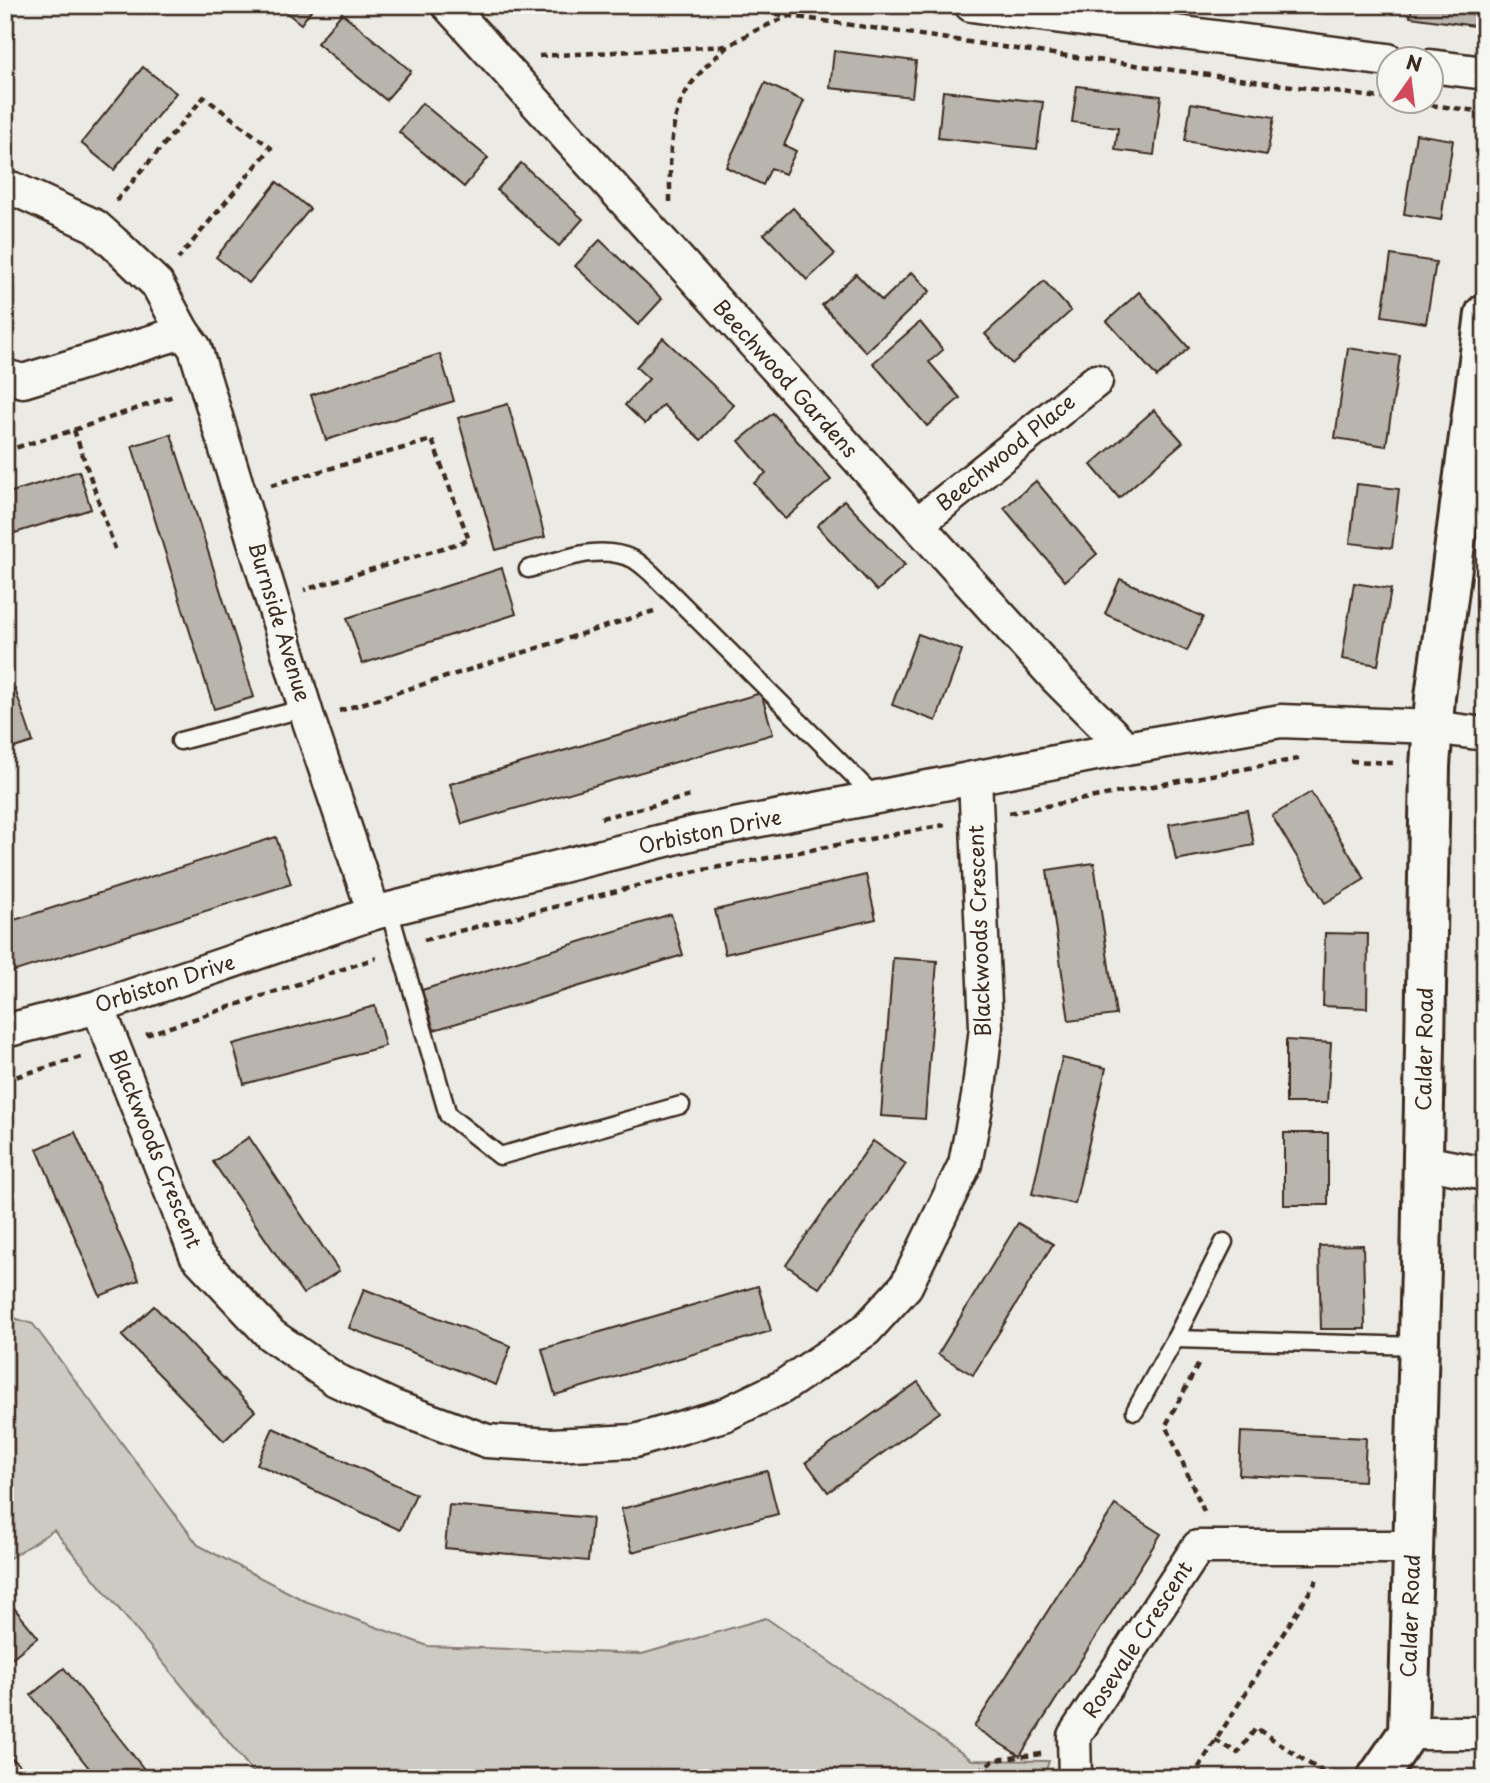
<svg xmlns="http://www.w3.org/2000/svg" width="1490" height="1783" viewBox="0 0 1490 1783" font-family="'Playpen Sans',sans-serif">
<style>
.green{fill:#cdcac4;stroke:#847a71;stroke-width:2}
.building{fill:#bab4ae;stroke:#3b2a1e;stroke-width:2}
.lines{fill:none;stroke-linecap:round;stroke-linejoin:round}
.lane-casing{stroke:#3b2a1e;stroke-width:21}
.street-casing{stroke:#3b2a1e;stroke-width:37}
.secondary-casing{stroke:#3b2a1e;stroke-width:44}
.path{stroke:#3b2a1e;stroke-width:4.5;stroke-dasharray:7 5;stroke-linecap:butt}
.lane{stroke:#f6f6f2;stroke-width:16}
.street{stroke:#f6f6f2;stroke-width:32}
.secondary{stroke:#f6f6f2;stroke-width:38}
.labels{text-anchor:middle;stroke-width:5;stroke-linejoin:round;paint-order:stroke}
.street-label{font-size:21px;fill:#3b2a1e;stroke:#f6f6f2}
</style>
<rect width="100%" height="100%" fill="#ebeae5"/>
<filter id="ink" filterUnits="userSpaceOnUse"><feTurbulence type="fractalNoise" baseFrequency=".0143" numOctaves="2"/><feDisplacementMap in="SourceGraphic" scale="14" xChannelSelector="R" yChannelSelector="G"/><feConvolveMatrix kernelMatrix="1 2 1 2 8 2 1 2 1" color-interpolation-filters="sRGB"/></filter>
<g filter="url(#ink)">
<path class="green" d="M 5,1315 L 33,1324 L 198,1545 L 305,1601 L 428,1646 L 642,1654 L 766,1618 L 972,1760 L 1049,1761 L 1044,1776 L 1036,1778 L 258,1778 L 54,1530 L 5,1561 Z"/>
<g class="building">
<path d="M 277,5 L 315,5 L 301,24 Z"/>
<path d="M 1412,5 L 1478,5 L 1475,26 L 1410,17 Z"/>
<path d="M 342,13 L 411,71 L 386,100 L 317,43 Z"/>
<path d="M 834,51 L 916,61 L 912,97 L 830,88 Z"/>
<path d="M 143,67 L 176,93 L 114,170 L 81,143 Z"/>
<path d="M 765,83 L 804,101 L 784,145 L 796,151 L 785,174 L 771,168 L 763,185 L 726,167 Z"/>
<path d="M 1077,86 L 1161,96 L 1154,155 L 1115,150 L 1118,128 L 1072,122 Z"/>
<path d="M 943,91 L 1043,102 L 1037,149 L 938,138 Z"/>
<path d="M 422,103 L 488,158 L 464,187 L 399,132 Z"/>
<path d="M 1191,103 L 1274,117 L 1267,155 L 1185,141 Z"/>
<path d="M 1416,134 L 1453,140 L 1441,220 L 1404,214 Z"/>
<path d="M 521,163 L 583,219 L 559,246 L 497,190 Z"/>
<path d="M 277,182 L 310,209 L 249,283 L 216,257 Z"/>
<path d="M 793,208 L 835,254 L 807,280 L 764,234 Z"/>
<path d="M 600,240 L 662,299 L 638,325 L 575,266 Z"/>
<path d="M 1391,255 L 1436,262 L 1426,323 L 1382,316 Z"/>
<path d="M 912,272 L 930,291 L 866,352 L 822,305 L 856,274 L 882,301 Z"/>
<path d="M 1044,281 L 1071,311 L 1012,364 L 985,334 Z"/>
<path d="M 1139,292 L 1189,348 L 1157,377 L 1107,321 Z"/>
<path d="M 920,322 L 943,350 L 929,362 L 960,398 L 927,426 L 873,363 Z"/>
<path d="M 663,338 L 734,405 L 701,440 L 663,405 L 645,424 L 625,405 L 649,379 L 636,367 Z"/>
<path d="M 1348,348 L 1400,356 L 1386,446 L 1335,438 Z"/>
<path d="M 440,354 L 454,401 L 326,440 L 311,395 Z"/>
<path d="M 508,404 L 545,537 L 496,550 L 458,418 Z"/>
<path d="M 1154,410 L 1183,442 L 1119,498 L 1091,465 Z"/>
<path d="M 773,413 L 831,480 L 785,519 L 754,483 L 766,473 L 739,441 Z"/>
<path d="M 171,434 L 254,697 L 214,709 L 132,446 Z"/>
<path d="M 79,471 L 91,509 L 15,533 L 5,504 L 5,494 Z"/>
<path d="M 1036,481 L 1097,554 L 1065,581 L 1004,508 Z"/>
<path d="M 1357,484 L 1399,489 L 1392,548 L 1350,543 Z"/>
<path d="M 844,500 L 905,565 L 877,591 L 817,526 Z"/>
<path d="M 502,568 L 516,614 L 362,664 L 347,618 Z"/>
<path d="M 1120,579 L 1203,617 L 1187,651 L 1105,614 Z"/>
<path d="M 1354,583 L 1391,589 L 1378,665 L 1342,659 Z"/>
<path d="M 918,634 L 962,650 L 936,721 L 892,705 Z"/>
<path d="M 15,689 L 33,742 L 5,751 L 5,692 Z"/>
<path d="M 761,693 L 773,734 L 462,824 L 450,784 Z"/>
<path d="M 1311,792 L 1365,879 L 1325,903 L 1272,816 Z"/>
<path d="M 1247,810 L 1254,845 L 1176,860 L 1169,824 Z"/>
<path d="M 276,837 L 291,884 L 6,974 L 5,923 Z"/>
<path d="M 1094,863 L 1116,1015 L 1069,1021 L 1047,870 Z"/>
<path d="M 866,875 L 876,919 L 725,954 L 715,910 Z"/>
<path d="M 671,914 L 683,955 L 434,1030 L 422,990 Z"/>
<path d="M 1325,933 L 1368,934 L 1367,1008 L 1323,1006 Z"/>
<path d="M 893,958 L 937,961 L 925,1119 L 881,1116 Z"/>
<path d="M 375,1006 L 385,1046 L 244,1084 L 233,1044 Z"/>
<path d="M 1286,1040 L 1331,1043 L 1327,1103 L 1286,1103 Z"/>
<path d="M 1062,1058 L 1106,1068 L 1075,1204 L 1032,1194 Z"/>
<path d="M 75,1132 L 139,1280 L 100,1296 L 37,1149 Z"/>
<rect x="1284" y="1133" width="44" height="72"/>
<path d="M 249,1137 L 339,1271 L 303,1294 L 213,1162 Z"/>
<path d="M 873,1141 L 906,1164 L 819,1288 L 786,1265 Z"/>
<path d="M 1018,1223 L 1053,1244 L 973,1375 L 938,1354 Z"/>
<path d="M 1363,1245 L 1365,1329 L 1321,1329 L 1319,1246 Z"/>
<path d="M 758,1286 L 771,1331 L 555,1395 L 542,1349 Z"/>
<path d="M 364,1289 L 511,1346 L 496,1385 L 349,1328 Z"/>
<path d="M 154,1306 L 255,1411 L 224,1441 L 122,1336 Z"/>
<path d="M 918,1382 L 940,1412 L 828,1492 L 806,1462 Z"/>
<path d="M 273,1428 L 416,1494 L 400,1530 L 257,1464 Z"/>
<path d="M 1241,1432 L 1366,1438 L 1364,1481 L 1239,1475 Z"/>
<path d="M 767,1471 L 778,1514 L 632,1552 L 621,1509 Z"/>
<path d="M 449,1505 L 592,1518 L 588,1561 L 445,1548 Z"/>
<path d="M 1115,1505 L 1161,1534 L 1020,1756 L 974,1727 Z"/>
<path d="M 5,1597 L 38,1637 L 8,1661 L 5,1659 Z"/>
<path d="M 64,1668 L 151,1778 L 97,1778 L 31,1695 Z"/>
</g>
<g class="lines">
<defs>
<g id="lane">
<path d="M 528,569 C 562,560 598,543 633,559 C 639,562 645,568 651,573 L 876,798"/>
<path d="M 180,741 L 306,708"/>
<path d="M 389,910 L 448,1115 L 500,1156 L 681,1105"/>
<path d="M 1175,1339 L 1419,1346"/>
<path d="M 1135,1411 L 1175,1339 L 1224,1242"/>
</g>
<g id="street">
<path d="M 448,5 L 1058,680 L 1126,748"/>
<path d="M 971,5 L 1388,60"/>
<path d="M 1430,66 L 1485,73"/>
<path d="M 5,188 L 14,189 L 95,226 L 113,242 L 157,284 L 183,332 L 195,348 L 309,721 L 374,913"/>
<path d="M 5,376 L 23,381 L 183,332"/>
<path d="M 917,524 L 1096,381"/>
<path d="M 98,1007 L 196,1255 L 271,1335 L 336,1380 L 394,1407 L 487,1441 L 551,1445 L 635,1441 L 724,1415 L 782,1387 L 866,1330 L 906,1286 L 965,1164 L 978,1097 L 986,1027 L 975,778"/>
<path d="M 5,1031 L 98,1007 L 374,913 L 694,833 L 1126,748 L 1281,721 L 1432,727 L 1485,734"/>
<path d="M 1423,1162 L 1485,1174"/>
<path d="M 1408,1733 L 1485,1733"/>
<path d="M 5,1775 L 7,1778"/>
<path d="M 1075,1778 L 1074,1736 L 1198,1547 L 1413,1547"/>
</g>
<path id="secondary" d="M 1377,1778 L 1408,1733 L 1421,1267 L 1430,766 L 1435,697 L 1485,314"/>
</defs>
<use href="#lane" class="lane-casing"/>
<use href="#street" class="street-casing"/>
<use href="#secondary" class="secondary-casing"/>
<g class="path">
<path d="M 716,5 L 1016,49 L 1388,99"/>
<path d="M 539,56 L 726,46"/>
<path d="M 1407,102 L 1485,112"/>
<path d="M 116,201 L 204,97 L 271,148 L 178,259"/>
<path d="M 670,202 C 670,173 669,143 676,116 C 680,102 687,88 696,78 C 724,43 749,33 789,16"/>
<path d="M 74,430 L 176,395"/>
<path d="M 5,451 L 74,430 L 115,549"/>
<path d="M 271,485 L 432,440 L 469,540 L 304,590"/>
<path d="M 339,711 L 654,611"/>
<path d="M 1350,761 L 1394,763"/>
<path d="M 1009,813 L 1303,758"/>
<path d="M 601,818 L 691,796"/>
<path d="M 424,940 L 692,872 L 945,825"/>
<path d="M 146,1035 L 376,958"/>
<path d="M 5,1080 L 81,1057"/>
<path d="M 1198,1365 L 1166,1425 L 1206,1516"/>
<path d="M 1215,1740 L 1238,1753 L 1256,1728 L 1331,1778"/>
<path d="M 968,1778 L 995,1760 L 1042,1754"/>
<path d="M 1192,1778 L 1317,1580"/>
</g>
<use href="#lane" class="lane"/>
<use href="#street" class="street"/>
<use href="#secondary" class="secondary"/>
</g>
</g>
<g class="labels">
<g class="street-label">
<text transform="translate(785 379) rotate(48)" y="7">Beechwood Gardens</text>
<text transform="translate(1006 453) rotate(-39)" y="7">Beechwood Place</text>
<text transform="translate(279 622) rotate(73)" y="7">Burnside Avenue</text>
<text transform="translate(710 832) rotate(-12)" y="7">Orbiston Drive</text>
<text transform="translate(980 931) rotate(-92)" y="7">Blackwoods Crescent</text>
<text transform="translate(165 984) rotate(-18)" y="7">Orbiston Drive</text>
<text transform="translate(1425 1049) rotate(-89)" y="7">Calder Road</text>
<text transform="translate(155 1149) rotate(68)" y="7">Blackwoods Crescent</text>
<text transform="translate(1411 1616) rotate(-88)" y="7">Calder Road</text>
<text transform="translate(1138 1640) rotate(-57)" y="7">Rosevale Crescent</text>
</g>
</g>
<rect width="1490" height="1783" fill="none" stroke="#f6f6f2" stroke-width="28"/>
<rect x="14" y="14" width="1462" height="1755" fill="none" stroke="#3b2a1e" stroke-width="2.5" filter="url(#ink)"/>
<g transform="translate(1410 80) rotate(14)"><circle r="33" fill="#f6f6f2" stroke="#aba49d" stroke-width="2"/>
<path d="M0-5L12 26L0 18L-12 26Z" fill="#d1495b"/>
<text y="-10" font-size="19" font-weight="bold" text-anchor="middle" fill="#3b2a1e">N</text>
</g>
</svg>
